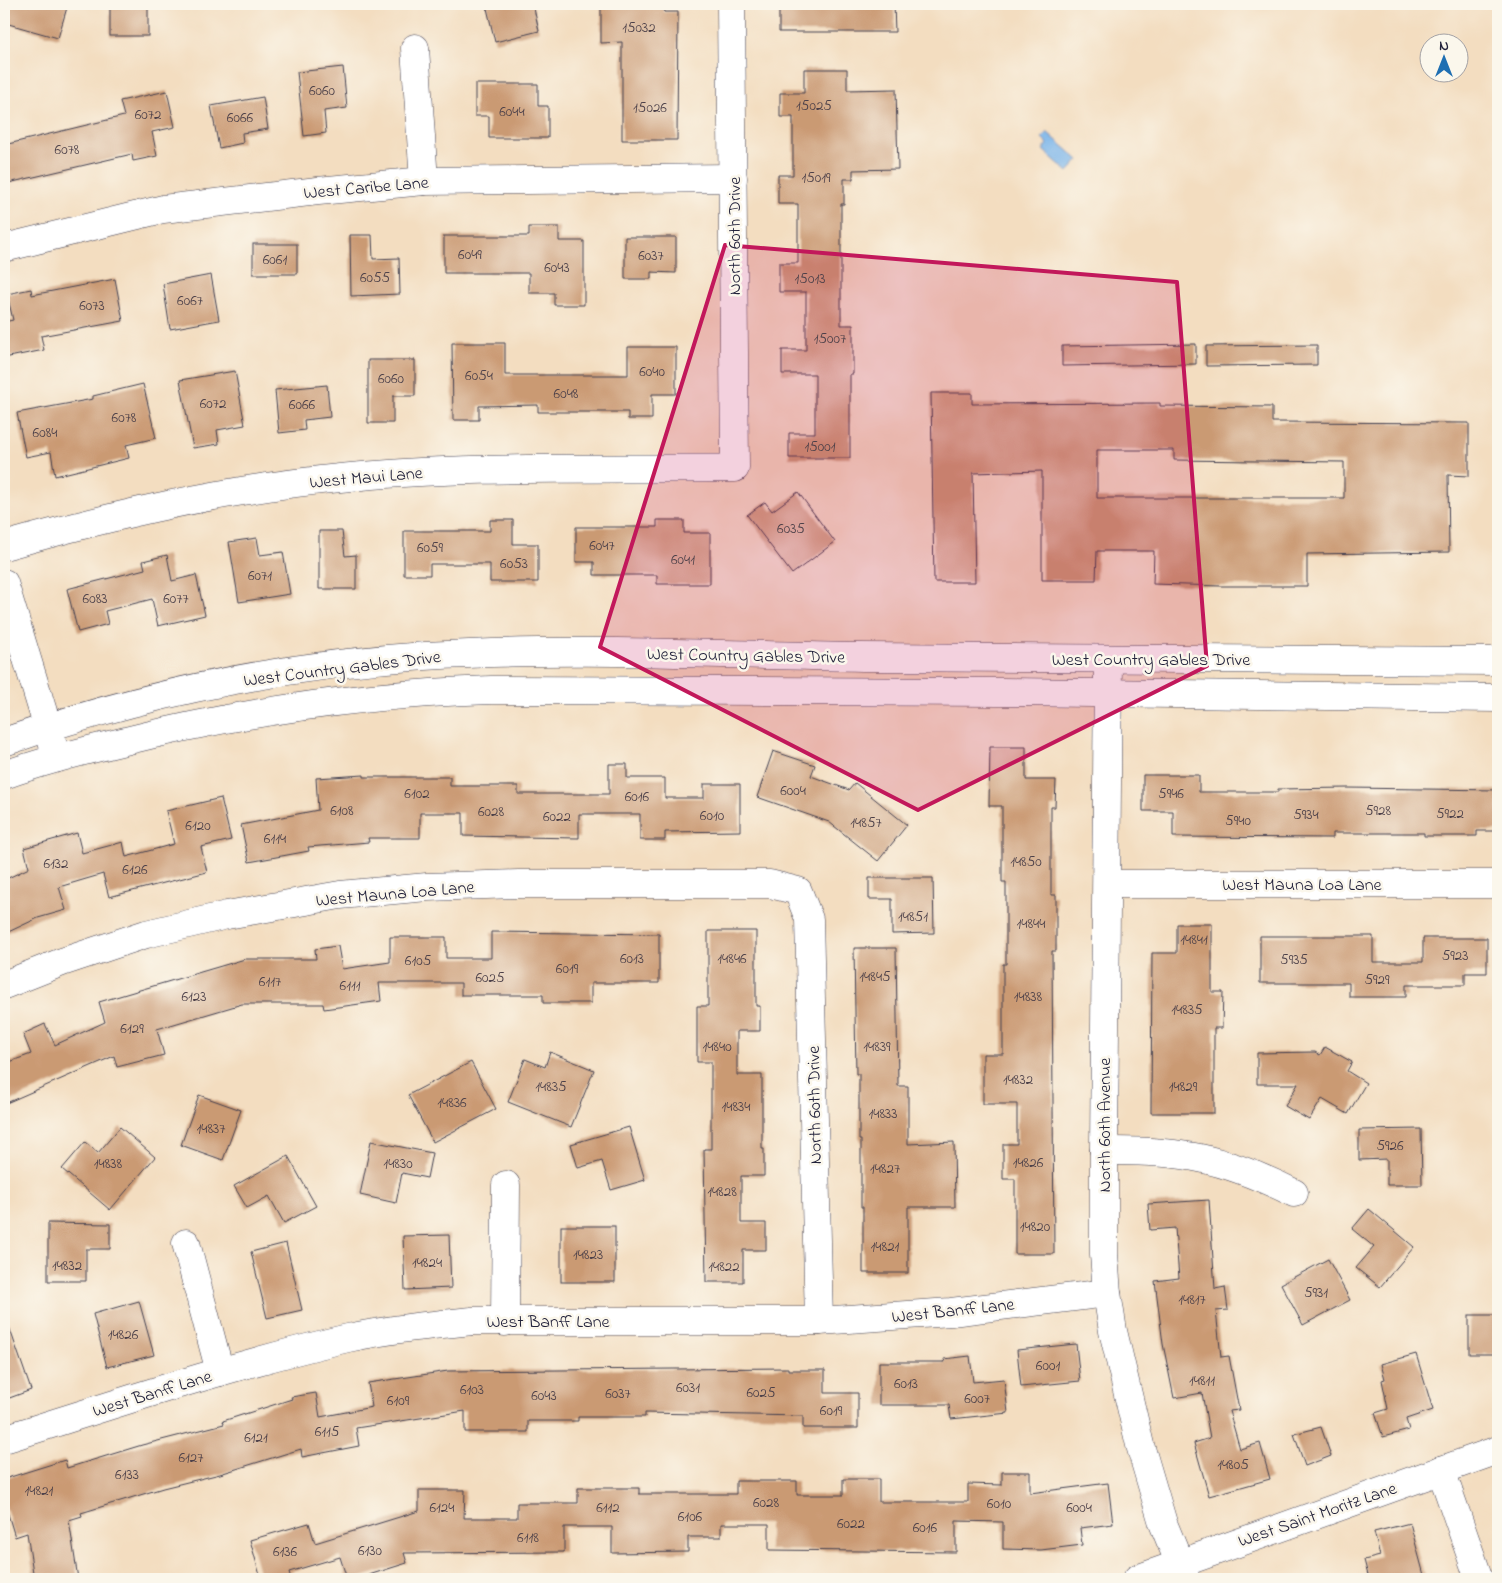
<svg xmlns="http://www.w3.org/2000/svg" width="1502" height="1583" viewBox="0 0 1502 1583" font-family="'Indie Flower',sans-serif">
  <rect width="100%" height="100%" fill="#fbf7ec"/>
  <filter id="ink" filterUnits="userSpaceOnUse"><feTurbulence type="fractalNoise" baseFrequency=".02" numOctaves="2"/><feDisplacementMap in="SourceGraphic" scale="10" xChannelSelector="R" yChannelSelector="G"/><feConvolveMatrix kernelMatrix="1 2 1 2 8 2 1 2 1" color-interpolation-filters="sRGB"/></filter>
  <filter id="wash" filterUnits="userSpaceOnUse"><feTurbulence type="fractalNoise" baseFrequency=".0096" numOctaves="4" result="noise"/><feDisplacementMap in="SourceGraphic" scale="20" xChannelSelector="R" yChannelSelector="G"/><feGaussianBlur stdDeviation="1.12" result="paint"/><feColorMatrix in="noise" values="0 0 0 0 0 0 0 0 0 0 0 0 0 0 0 0 0 1.4 0 .05"/><feComposite in="paint" operator="in"/></filter>
  <g filter="url(#wash)">
    <rect width="100%" height="100%" fill="#f3ddc0"/>
    <polygon fill="#78b3e9" stroke="#4d6a92" points="1047,132 1079,160 1068,172 1043,150 1048,144 1042,138"/>
    <g id="blocks">
      <g fill="#ca9a73" fill-rule="evenodd">
        <polygon points="10,4 68,4 58,38 5,23"/>
        <rect x="110" y="4" width="38" height="32"/>
        <polygon points="486,4 533,4 539,31 495,42"/>
        <polygon points="601,4 664,4 664,12 678,12 677,140 622,140 622,42 601,43"/>
        <polygon points="804,4 894,4 895,32 779,32 779,7 804,7"/>
        <polygon points="343,67 347,108 324,111 326,133 304,136 297,72"/>
        <polygon points="804,69 847,69 847,90 896,89 898,169 853,170 853,179 844,179 844,204 841,204 841,325 853,325 853,374 850,374 850,458 789,458 789,433 815,433 815,374 782,374 782,350 806,350 806,292 779,292 779,263 798,263 798,204 778,204 778,175 793,175 793,117 780,117 780,93 804,93"/>
        <polygon points="475,84 538,84 538,106 548,106 548,138 489,138 489,116 475,116"/>
        <polygon points="167,91 175,127 152,132 157,156 133,161 132,154 4,184 4,145 124,116 120,101"/>
        <polygon points="263,97 268,129 242,133 243,143 219,148 211,106"/>
        <polygon points="529,227 559,227 559,241 584,241 584,305 554,305 554,293 529,293 529,273 444,273 444,236 529,236"/>
        <polygon points="350,235 372,235 373,259 399,258 400,294 351,296"/>
        <polygon points="625,237 676,237 676,273 651,272 651,279 625,279"/>
        <rect x="253" y="244" width="44" height="30"/>
        <polygon points="211,275 219,320 170,329 163,284"/>
        <polygon points="115,279 123,321 41,336 44,350 4,358 4,322 13,320 7,294 31,289 32,295"/>
        <polygon points="452,343 505,343 505,375 628,375 628,347 676,347 676,394 652,394 652,419 628,419 628,412 538,412 538,405 479,406 479,420 453,420"/>
        <polygon points="1196,344 1196,364 1062,366 1062,346"/>
        <polygon points="1317,345 1317,365 1206,366 1206,346"/>
        <polygon points="368,360 415,360 415,396 393,396 393,423 368,423"/>
        <polygon points="235,371 245,425 217,430 219,444 193,448 180,380"/>
        <polygon points="143,384 156,438 126,445 129,458 55,476 51,452 26,457 17,413 93,399 93,396"/>
        <polygon points="327,385 330,417 304,420 305,430 279,433 275,390"/>
        <path d="M931,393H972V404L1160,403V406L1272,407V422L1469,423V476L1448,475L1449,552L1307,554V586H1220L1153,584L1154,551H1097L1096,580H1042V471L973,473L975,582H934ZM1097,450H1174V460L1344,462V498H1097Z"/>
        <polygon points="798,492 835,542 792,574 747,515 765,502 772,511"/>
        <polygon points="490,520 513,520 513,544 538,544 538,582 490,582 490,564 430,564 430,575 404,575 404,531 490,531"/>
        <polygon points="657,520 684,520 684,533 710,533 710,584 657,584 657,575 594,575 594,562 576,562 576,527 657,527"/>
        <polygon points="319,531 342,531 345,556 356,555 356,589 319,589"/>
        <polygon points="257,538 260,555 283,552 290,594 239,602 229,542"/>
        <polygon points="167,555 172,581 196,575 205,615 158,626 152,599 105,611 108,624 78,632 67,589 145,569 143,561"/>
        <polygon points="990,747 1026,747 1026,780 1056,780 1055,807 1051,807 1051,895 1056,895 1056,951 1052,951 1054,1254 1015,1254 1015,1179 1003,1179 1003,1144 1017,1144 1017,1104 983,1104 983,1054 1003,1054 1003,964 1006,964 1006,882 1002,882 1002,806 989,806"/>
        <polygon points="773,751 815,765 811,776 849,790 855,783 907,825 878,861 829,822 757,797"/>
        <polygon points="609,764 627,764 627,778 665,778 665,798 704,798 704,784 740,784 740,831 665,832 665,840 640,840 640,814 579,814 579,838 463,836 463,813 420,813 420,838 368,838 369,842 308,847 309,851 249,862 241,825 318,810 316,778 364,775 364,777 450,777 450,786 518,786 518,794 609,794"/>
        <polygon points="1143,775 1199,775 1199,792 1278,792 1278,789 1348,788 1498,790 1498,831 1477,831 1477,836 1424,836 1424,833 1333,833 1333,838 1173,837 1173,811 1143,811"/>
        <polygon points="221,798 231,840 201,847 207,872 109,897 103,874 59,887 66,910 38,918 4,934 4,880 29,868 24,848 77,833 82,853 123,842 126,857 174,844 166,811"/>
        <polygon points="869,878 933,878 934,933 892,934 892,899 869,899"/>
        <polygon points="1177,924 1212,924 1212,992 1223,992 1222,1028 1214,1028 1214,1113 1151,1113 1152,953 1177,953"/>
        <polygon points="708,931 756,931 756,1006 760,1006 760,1031 737,1031 737,1075 762,1075 762,1149 764,1149 764,1176 741,1176 741,1223 766,1223 766,1250 743,1250 743,1282 706,1282 704,1149 711,1149 711,1062 697,1062 697,1006 708,1006"/>
        <polygon points="491,932 659,934 659,983 591,983 591,1003 543,1003 543,995 461,995 461,983 379,983 381,1001 324,1009 323,1004 242,1004 157,1029 164,1055 117,1067 114,1056 4,1104 4,1064 31,1054 23,1034 45,1024 55,1045 105,1022 99,1002 245,959 316,959 315,949 338,946 342,969 390,962 390,937 446,937 446,958 491,958"/>
        <polygon points="1260,936 1373,936 1373,962 1423,962 1423,938 1487,938 1487,973 1465,973 1465,985 1406,985 1406,997 1349,997 1349,983 1260,983"/>
        <polygon points="854,948 896,948 898,1086 908,1086 908,1144 954,1142 955,1207 908,1207 908,1273 863,1273 863,1207 861,1207 861,1140 859,1140 859,1074 856,1074"/>
        <polygon points="1325,1047 1352,1062 1347,1071 1366,1083 1348,1114 1322,1099 1309,1120 1285,1106 1298,1084 1257,1084 1257,1053 1315,1052 1320,1055"/>
        <polygon points="550,1052 594,1070 571,1127 508,1102 525,1059 545,1067"/>
        <polygon points="471,1062 496,1109 433,1142 408,1095"/>
        <polygon points="199,1095 241,1110 223,1160 181,1145"/>
        <polygon points="120,1127 155,1157 110,1210 62,1169 85,1142 98,1153"/>
        <polygon points="629,1127 645,1180 611,1190 602,1161 578,1168 571,1144"/>
        <polygon points="1421,1129 1422,1185 1387,1185 1387,1159 1359,1160 1359,1130"/>
        <polygon points="371,1141 432,1153 427,1178 402,1173 396,1203 360,1195"/>
        <polygon points="288,1156 316,1206 284,1223 269,1196 247,1208 234,1186"/>
        <polygon points="1209,1200 1215,1289 1225,1287 1228,1310 1216,1311 1221,1357 1229,1356 1239,1410 1229,1411 1240,1449 1260,1443 1270,1479 1209,1496 1194,1443 1210,1438 1202,1393 1174,1398 1163,1344 1155,1281 1179,1278 1175,1228 1150,1230 1148,1204"/>
        <polygon points="1369,1209 1414,1247 1380,1287 1356,1268 1374,1247 1352,1229"/>
        <polygon points="48,1223 110,1224 110,1249 86,1249 86,1281 48,1281"/>
        <rect x="561" y="1226" width="54" height="56"/>
        <polygon points="449,1235 451,1288 405,1290 403,1236"/>
        <polygon points="286,1243 302,1310 267,1318 251,1252"/>
        <polygon points="1328,1259 1350,1300 1303,1325 1281,1284"/>
        <polygon points="139,1301 154,1355 107,1367 93,1314"/>
        <rect x="1469" y="1315" width="29" height="39"/>
        <polygon points="4,1321 7,1321 31,1390 4,1400"/>
        <polygon points="1076,1344 1080,1381 1021,1387 1017,1350"/>
        <polygon points="1416,1354 1433,1410 1406,1419 1409,1430 1383,1437 1375,1413 1388,1409 1382,1380 1385,1379 1381,1364"/>
        <polygon points="970,1356 973,1382 1004,1379 1008,1413 951,1419 949,1405 879,1405 879,1362 945,1362 944,1359"/>
        <polygon points="788,1368 788,1370 825,1370 825,1393 858,1393 858,1428 803,1428 803,1416 645,1413 645,1417 578,1417 578,1421 528,1421 528,1432 465,1432 465,1411 356,1428 359,1446 302,1457 301,1449 220,1474 163,1488 81,1513 82,1516 69,1520 78,1579 34,1579 27,1533 15,1537 4,1501 4,1479 65,1460 67,1468 142,1445 224,1424 223,1421 292,1399 291,1397 316,1393 320,1417 372,1407 368,1383 448,1371"/>
        <polygon points="1321,1427 1331,1456 1305,1466 1294,1434"/>
        <polygon points="1002,1472 1030,1472 1030,1493 1108,1483 1113,1524 1080,1528 1082,1545 1041,1550 1003,1549 1003,1522 956,1521 956,1552 769,1550 769,1524 721,1524 721,1537 688,1537 688,1552 612,1553 612,1527 564,1527 564,1552 404,1553 407,1563 356,1579 347,1579 340,1557 289,1572 291,1579 261,1579 250,1540 309,1523 315,1543 419,1511 419,1490 465,1490 464,1518 517,1518 517,1503 578,1503 578,1488 639,1488 639,1494 736,1494 736,1481 797,1481 797,1495 843,1495 843,1479 879,1479 879,1502 968,1502 968,1484 1002,1485"/>
        <polygon points="1410,1523 1425,1579 1369,1579 1364,1560 1380,1556 1374,1532"/>
      </g>
    </g>
  </g>
  <g filter="url(#ink)">
    <use href="#blocks" fill-opacity="0" stroke="#413e4f" stroke-width="1"/>
    <g fill="none" stroke-linecap="round" stroke-linejoin="round">
      <defs>
        <g id="street">
          <polyline points="415,48 424,181"/>
          <polyline points="4,248 163,209 318,191 424,181 733,178"/>
          <path d="M4,546C114,515 225,489 340,478C471,465 604,470 735,468L731,4"/>
          <polyline points="4,583 57,758"/>
          <polyline points="1108,660 1104,1151 1104,1254 1107,1293 1113,1331 1140,1445 1163,1523 1186,1579"/>
          <polyline points="1107,884 1498,884"/>
          <polyline points="4,985 62,962 146,934 227,915 340,895 427,887 519,884 770,884 798,891 809,919 819,1321"/>
          <path d="M1104,1151C1182,1150 1224,1158 1294,1193"/>
          <polyline points="186,1243 220,1372"/>
          <polyline points="505,1322 506,1185"/>
          <path d="M4,1439C118,1403 232,1365 348,1338C389,1329 431,1325 472,1321H819L951,1312L1107,1293"/>
          <polyline points="1441,1470 1479,1579"/>
          <polyline points="1137,1579 1498,1450"/>
        </g>
        <g id="secondary">
          <path d="M4,742C139,695 282,665 425,656C570,647 717,655 863,657C1075,659 1287,658 1498,661"/>
          <path d="M4,775C41,762 79,752 117,743C240,712 364,694 491,690L1002,692L1498,698"/>
        </g>
      </defs>
      <use href="#street" stroke="#413e4f" stroke-width="29"/>
      <use href="#secondary" stroke="#413e4f" stroke-width="29"/>
      <use href="#street" stroke="#fff" stroke-width="28"/>
      <use href="#secondary" stroke="#fff" stroke-width="28"/>
    </g>
  </g>
  <path fill="#c2185b" fill-opacity="0.2" stroke="#c2185b" stroke-width="4" stroke-linejoin="round" d="M725,245L1177,282L1207,666L918,810L600,647Z"/>
  <g text-anchor="middle" stroke-width="5" stroke-linejoin="round" paint-order="stroke">
    <g font-size="15" fill="#4c4049">
      <text x="639" y="32">15032</text>
      <text x="322" y="95">6060</text>
      <text x="814" y="110">15025</text>
      <text x="650" y="112">15026</text>
      <text x="512" y="116">6044</text>
      <text x="148" y="119">6072</text>
      <text x="240" y="122">6066</text>
      <text x="67" y="154">6078</text>
      <text x="816" y="182">15019</text>
      <text x="470" y="259">6049</text>
      <text x="651" y="260">6037</text>
      <text x="275" y="264">6061</text>
      <text x="557" y="272">6043</text>
      <text x="375" y="282">6055</text>
      <text x="810" y="283">15013</text>
      <text x="190" y="305">6067</text>
      <text x="92" y="310">6073</text>
      <text x="830" y="343">15007</text>
      <text x="652" y="376">6040</text>
      <text x="479" y="380">6054</text>
      <text x="391" y="383">6060</text>
      <text x="566" y="398">6048</text>
      <text x="213" y="408">6072</text>
      <text x="302" y="409">6066</text>
      <text x="124" y="422">6078</text>
      <text x="45" y="437">6084</text>
      <text x="820" y="451">15001</text>
      <text x="791" y="533">6035</text>
      <text x="602" y="550">6047</text>
      <text x="430" y="552">6059</text>
      <text x="683" y="564">6041</text>
      <text x="514" y="568">6053</text>
      <text x="260" y="580">6071</text>
      <text x="95" y="603">6083</text>
      <text x="176" y="603">6077</text>
      <text x="793" y="795">6004</text>
      <text x="417" y="798">6102</text>
      <text x="1171" y="798">5946</text>
      <text x="637" y="801">6016</text>
      <text x="342" y="815">6108</text>
      <text x="1378" y="815">5928</text>
      <text x="491" y="816">6028</text>
      <text x="1450" y="818">5922</text>
      <text x="1306" y="819">5934</text>
      <text x="712" y="820">6010</text>
      <text x="557" y="821">6022</text>
      <text x="1238" y="825">5940</text>
      <text x="866" y="827">14857</text>
      <text x="198" y="830">6120</text>
      <text x="275" y="843">6114</text>
      <text x="1026" y="866">14850</text>
      <text x="56" y="868">6132</text>
      <text x="135" y="874">6126</text>
      <text x="913" y="921">14851</text>
      <text x="1031" y="928">14844</text>
      <text x="1194" y="944">14841</text>
      <text x="1455" y="960">5923</text>
      <text x="632" y="963">6013</text>
      <text x="732" y="963">14846</text>
      <text x="1294" y="964">5935</text>
      <text x="418" y="965">6105</text>
      <text x="567" y="973">6019</text>
      <text x="875" y="981">14845</text>
      <text x="490" y="982">6025</text>
      <text x="1377" y="984">5929</text>
      <text x="270" y="986">6117</text>
      <text x="350" y="990">6111</text>
      <text x="194" y="1001">6123</text>
      <text x="1028" y="1001">14838</text>
      <text x="1187" y="1014">14835</text>
      <text x="132" y="1033">6129</text>
      <text x="717" y="1051">14840</text>
      <text x="877" y="1051">14839</text>
      <text x="1018" y="1084">14832</text>
      <text x="551" y="1091">14835</text>
      <text x="1183" y="1091">14829</text>
      <text x="452" y="1107">14836</text>
      <text x="736" y="1111">14834</text>
      <text x="883" y="1118">14833</text>
      <text x="211" y="1133">14837</text>
      <text x="1390" y="1150">5926</text>
      <text x="1028" y="1167">14826</text>
      <text x="108" y="1168">14838</text>
      <text x="398" y="1168">14830</text>
      <text x="885" y="1173">14827</text>
      <text x="722" y="1196">14828</text>
      <text x="1035" y="1231">14820</text>
      <text x="885" y="1251">14821</text>
      <text x="588" y="1259">14823</text>
      <text x="427" y="1267">14824</text>
      <text x="67" y="1270">14832</text>
      <text x="724" y="1271">14822</text>
      <text x="1316" y="1297">5931</text>
      <text x="1192" y="1304">14817</text>
      <text x="123" y="1339">14826</text>
      <text x="1048" y="1370">6001</text>
      <text x="1202" y="1385">14811</text>
      <text x="906" y="1388">6013</text>
      <text x="688" y="1392">6031</text>
      <text x="472" y="1394">6103</text>
      <text x="761" y="1397">6025</text>
      <text x="618" y="1398">6037</text>
      <text x="544" y="1400">6043</text>
      <text x="977" y="1403">6007</text>
      <text x="398" y="1405">6109</text>
      <text x="831" y="1415">6019</text>
      <text x="327" y="1436">6115</text>
      <text x="256" y="1442">6121</text>
      <text x="191" y="1462">6127</text>
      <text x="1233" y="1469">14805</text>
      <text x="127" y="1479">6133</text>
      <text x="39" y="1495">14821</text>
      <text x="766" y="1507">6028</text>
      <text x="999" y="1508">6010</text>
      <text x="442" y="1512">6124</text>
      <text x="608" y="1512">6112</text>
      <text x="1079" y="1512">6004</text>
      <text x="690" y="1521">6106</text>
      <text x="851" y="1528">6022</text>
      <text x="925" y="1532">6016</text>
      <text x="528" y="1542">6118</text>
      <text x="370" y="1555">6130</text>
      <text x="285" y="1556">6136</text>
    </g>
    <g font-size="18" fill="#22223b" stroke="#fbf7ec">
      <text transform="translate(366 187) rotate(-5)" y="6">West Caribe Lane</text>
      <text transform="translate(734 236) rotate(-90)" y="6">North 60th Drive</text>
      <text transform="translate(366 477) rotate(-5)" y="6">West Maui Lane</text>
      <text transform="translate(746 655) rotate(1)" y="6">West Country Gables Drive</text>
      <text x="1151" y="665">West Country Gables Drive</text>
      <text transform="translate(342 668) rotate(-7)" y="6">West Country Gables Drive</text>
      <text x="1302" y="890">West Mauna Loa Lane</text>
      <text transform="translate(395 893) rotate(-5)" y="6">West Mauna Loa Lane</text>
      <text transform="translate(814 1105) rotate(-91)" y="6">North 60th Drive</text>
      <text transform="translate(1104 1125) rotate(-90)" y="6">North 60th Avenue</text>
      <text transform="translate(953 1310) rotate(-6)" y="6">West Banff Lane</text>
      <text x="548" y="1327">West Banff Lane</text>
      <text transform="translate(152 1393) rotate(-17)" y="6">West Banff Lane</text>
      <text transform="translate(1317 1514) rotate(-19)" y="6">West Saint Moritz Lane</text>
    </g>
  </g>
  <rect width="1502" height="1583" fill="none" stroke="#fbf7ec" stroke-width="20"/>
  <g transform="translate(1444 58)"><circle r="24" fill="#fbf7ec" stroke="#a4a2a5"/>
  <path d="M0-4L9 19L0 12L-9 19Z" fill="#1f6fb2"/>
  <text y="-8" font-size="14" font-weight="bold" text-anchor="middle" fill="#22223b">N</text>
  </g>
</svg>
